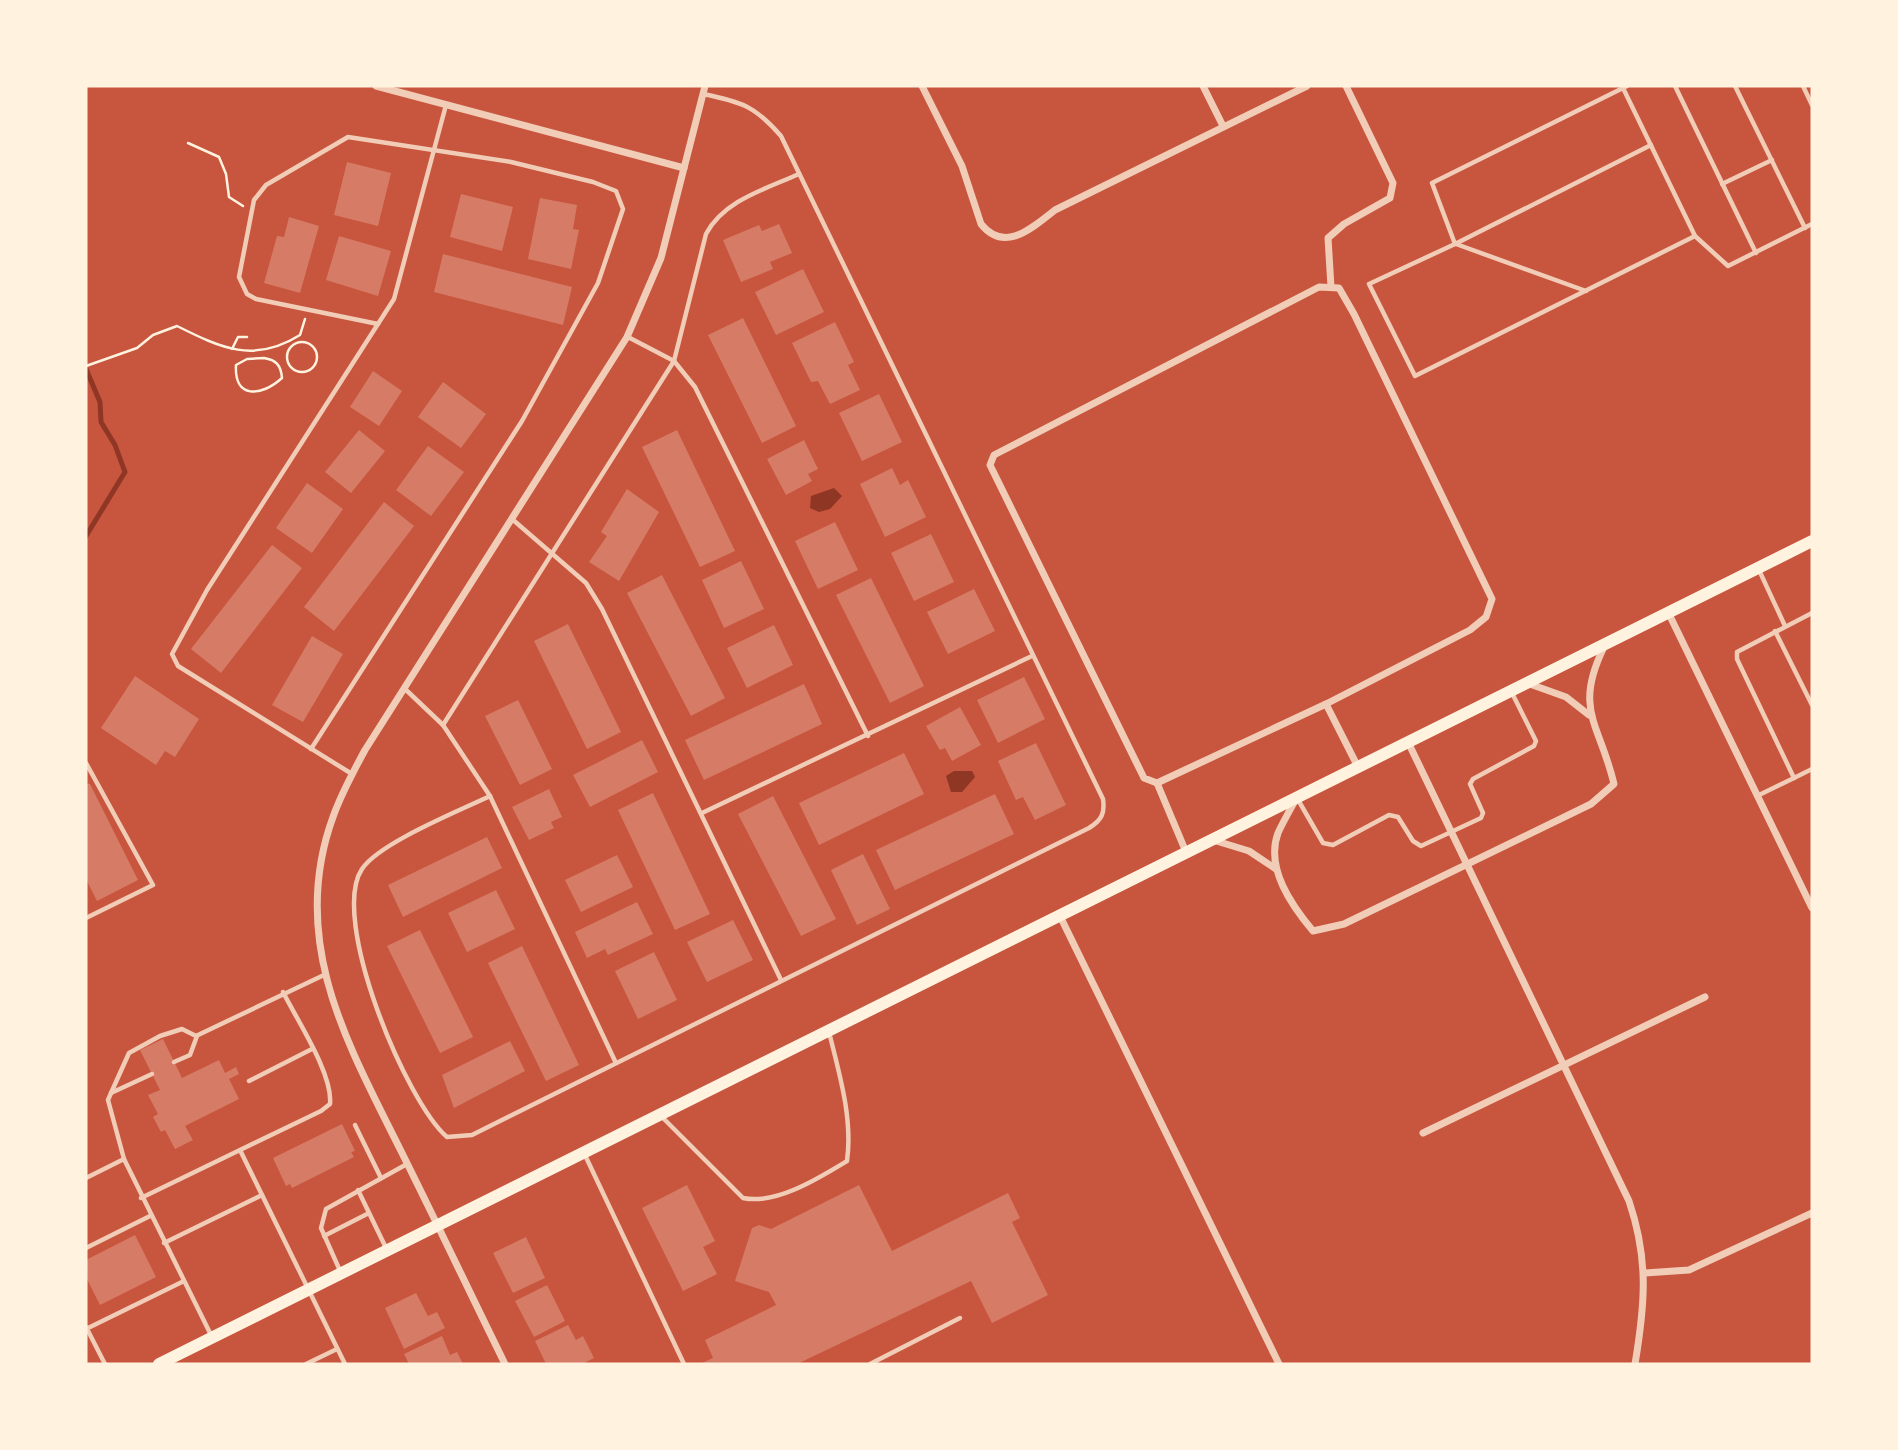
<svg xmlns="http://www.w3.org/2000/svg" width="1898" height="1450" viewBox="0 0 1898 1450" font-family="'Asap Condensed',sans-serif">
  <rect width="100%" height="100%" fill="#c8553d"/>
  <g fill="#8f3625">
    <polygon points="834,488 842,496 830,509 819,512 810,508 811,496"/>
    <polygon points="954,771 972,771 975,777 962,792 951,792 946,776"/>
  </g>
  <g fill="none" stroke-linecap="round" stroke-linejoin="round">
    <polyline stroke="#8f3625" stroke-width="5" points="86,369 100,402 101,422 115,445 125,472 86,536"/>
  </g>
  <g fill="#d67c66">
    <polygon points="347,162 391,173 378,226 334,215"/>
    <polygon points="461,194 513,207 502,251 450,237"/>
    <polygon points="540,198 577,205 573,229 579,230 571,269 528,259"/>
    <polygon points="289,217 319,226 300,293 264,283 277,236 284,237"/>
    <polygon points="779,224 792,253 770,262 773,269 741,282 723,240 759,225 762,231"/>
    <polygon points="339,236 391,251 378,296 326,280"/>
    <polygon points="443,254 572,287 563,325 434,292"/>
    <polygon points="803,269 824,312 776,335 755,292"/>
    <polygon points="743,318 796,426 762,443 708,335"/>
    <polygon points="835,322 854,362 848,365 860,390 830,404 818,381 811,382 792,343"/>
    <polygon points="373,371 402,391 379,426 350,407"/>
    <polygon points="443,382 486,414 461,448 418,417"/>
    <polygon points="879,394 902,442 862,461 839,413"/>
    <polygon points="359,430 385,451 351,493 325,472"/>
    <polygon points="677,430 735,551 700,567 642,447"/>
    <polygon points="804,440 818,469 808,474 812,481 786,495 767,459"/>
    <polygon points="428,446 464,472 431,516 396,490"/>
    <polygon points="892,468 900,485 908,480 926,517 885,537 860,484"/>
    <polygon points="307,483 343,509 312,553 276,528"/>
    <polygon points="627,489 659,512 619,581 589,562 607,536 601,532"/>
    <polygon points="384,502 414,526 334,631 304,607"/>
    <polygon points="835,522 858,570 818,589 795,541"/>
    <polygon points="931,534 954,582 914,601 891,553"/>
    <polygon points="272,545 302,568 221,673 191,649"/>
    <polygon points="741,561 764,609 724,628 702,580"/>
    <polygon points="662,575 725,698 691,716 627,593"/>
    <polygon points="871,578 924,686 890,703 836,595"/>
    <polygon points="974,589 995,631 948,654 927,612"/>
    <polygon points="568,624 621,732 587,749 534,641"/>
    <polygon points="774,625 793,665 747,688 727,648"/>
    <polygon points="312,636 343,654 303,722 272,705"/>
    <polygon points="135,676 199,719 175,757 165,751 156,765 101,728"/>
    <polygon points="1024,677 1045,719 998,743 977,700"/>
    <polygon points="804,684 822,724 704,780 685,740"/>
    <polygon points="518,700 552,769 520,785 485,716"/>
    <polygon points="960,707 981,745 952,761 945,748 940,750 926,726"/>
    <polygon points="642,740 658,772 590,807 573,775"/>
    <polygon points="1036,743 1066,805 1035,820 1023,797 1016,800 998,761"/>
    <polygon points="904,753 924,794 819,845 799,803"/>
    <polygon points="86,783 90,784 138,880 97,901 86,879"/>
    <polygon points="549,789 562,817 551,822 554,828 529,840 512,807"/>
    <polygon points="653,793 710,914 675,930 618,810"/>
    <polygon points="995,794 1014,834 895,890 876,850"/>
    <polygon points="773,796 836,919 801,936 738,814"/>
    <polygon points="487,837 502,868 403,917 388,885"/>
    <polygon points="863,854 890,909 857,925 831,870"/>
    <polygon points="617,855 633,887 581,912 565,880"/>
    <polygon points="496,890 515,929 467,952 448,913"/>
    <polygon points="637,902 653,934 608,955 605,949 587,958 575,932"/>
    <polygon points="733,920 753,960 707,982 687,942"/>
    <polygon points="420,930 473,1037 440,1053 387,946"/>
    <polygon points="522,946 579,1065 546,1081 488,963"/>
    <polygon points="654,952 677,1000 638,1019 615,971"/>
    <polygon points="163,1039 182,1078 219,1060 225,1073 236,1067 239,1074 229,1079 239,1099 185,1126 193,1140 175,1149 165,1130 161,1132 153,1117 158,1114 148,1095 160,1090 140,1050"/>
    <polygon points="510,1041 525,1071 454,1108 442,1075"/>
    <polygon points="342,1124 355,1151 351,1152 354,1157 292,1188 290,1184 286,1186 273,1158"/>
    <polygon points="687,1185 715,1241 703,1247 717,1274 683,1291 642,1208"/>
    <polygon points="859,1185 892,1251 1008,1193 1020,1218 1012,1222 1048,1295 992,1323 971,1281 797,1364 700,1364 713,1358 705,1340 776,1305 769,1292 735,1281 752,1228 759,1225 771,1229"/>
    <polygon points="135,1235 156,1277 100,1305 86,1277 86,1260"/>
    <polygon points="526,1237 545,1278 513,1293 493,1253"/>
    <polygon points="547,1285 565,1321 534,1337 515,1301"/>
    <polygon points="416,1293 428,1316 437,1312 445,1328 404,1349 385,1308"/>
    <polygon points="568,1325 576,1340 583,1336 594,1358 582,1364 546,1364 535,1341"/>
    <polygon points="442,1336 450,1355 457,1352 463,1364 409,1364 404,1354"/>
  </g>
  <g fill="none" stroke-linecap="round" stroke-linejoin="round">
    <g stroke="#fff3e0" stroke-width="2.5">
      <polyline points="188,143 219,157 226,174 229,197 243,206"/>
      <circle cx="302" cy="357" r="15"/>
      <polyline points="232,349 238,337 247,337"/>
      <path d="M264,358C276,360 281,365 282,378C261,397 234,399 236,365L247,359Z"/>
      <path d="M86,366L137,348L153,335L177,326C221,348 254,364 300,335L305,319"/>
    </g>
    <g stroke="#f1ccb7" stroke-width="4.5">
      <polyline points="1675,86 1756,253"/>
      <polyline points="1735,86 1805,228"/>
      <polyline points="1803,86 1812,105"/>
      <polyline points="1623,88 1695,236 1415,376 1369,284 1455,244 1432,183 1623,88 1627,86"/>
      <polyline points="1722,184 1772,160"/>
      <polyline points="1695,236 1728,266 1812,224"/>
      <polyline points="1455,244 1651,145"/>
      <polyline points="1456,244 1586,291"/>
      <polyline points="628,337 674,361 695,387 868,736"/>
      <polyline points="512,519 586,583 602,609 781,980"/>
      <polyline points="1759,570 1785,626"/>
      <polyline points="1775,631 1812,705"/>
      <polyline points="404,688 443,725 490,796 615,1061"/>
      <path d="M443,725L674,361L706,234C724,200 766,189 799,174"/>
      <polyline points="311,749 522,421 598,283 623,209 616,191 593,182 511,162 348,137 266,185 254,200 239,277 247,294 256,299 378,324"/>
      <polyline points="86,763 153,885 86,918"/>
      <polyline points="352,774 178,666 172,654 207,590 394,299 446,105"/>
      <polyline points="1794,778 1812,769"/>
      <path d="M490,796C459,811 379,843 362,869C329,918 406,1102 447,1137L472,1135L1089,828C1102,820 1105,813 1103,799L781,136C755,106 742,102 703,94"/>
      <polyline points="1757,796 1794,778 1737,659 1737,652 1812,613"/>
      <polyline points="1297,798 1323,843 1333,845 1389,815 1398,817 1413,841 1421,846 1481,818 1483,813 1470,784 1473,779 1534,746 1536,741 1512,693"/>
      <polyline points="702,813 1032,656"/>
      <polyline points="174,1062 190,1055 197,1036"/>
      <polyline points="249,1081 312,1049"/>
      <polyline points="111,1093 152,1074"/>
      <path d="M661,1116L743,1198C776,1205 819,1178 847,1161C853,1118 839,1073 829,1032"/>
      <polyline points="355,1125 381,1178"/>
      <path d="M240,1150L321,1111L330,1104C333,1074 297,1020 283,992"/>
      <polyline points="584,1153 684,1364"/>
      <polyline points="124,1159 108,1100 111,1093 129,1053 160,1036 182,1029 196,1036 324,975"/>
      <polyline points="86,1178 124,1159 212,1337"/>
      <polyline points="358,1190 387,1250"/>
      <polyline points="141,1198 240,1150 345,1364"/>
      <polyline points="324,1236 369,1213"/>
      <polyline points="164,1243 262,1195"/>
      <polyline points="86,1248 150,1216"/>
      <polyline points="341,1273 321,1228 326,1209 407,1164"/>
      <polyline points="86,1327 105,1364"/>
      <polyline points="86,1329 184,1281"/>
      <polyline points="306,1364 337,1349"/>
      <polyline points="870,1364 960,1318"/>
    </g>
    <g stroke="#f1ccb7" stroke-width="7">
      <polyline points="376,86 684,168"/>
      <path d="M922,86L962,166L981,224C1005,254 1033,227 1055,210L1307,86"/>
      <polyline points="1203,86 1223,126"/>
      <polygon points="1319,287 1339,288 1354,314 1492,599 1486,617 1470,630 1326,704 1157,783 1144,778 990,465 994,455"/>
      <polyline points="1331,287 1328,238 1344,224 1390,198 1393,183 1346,86"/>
      <polyline points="1668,612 1812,908"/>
      <polyline points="1527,683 1566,697 1589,715"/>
      <polyline points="1326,704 1358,767"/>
      <path d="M1408,742L1629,1201C1649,1260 1645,1304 1635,1364"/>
      <polyline points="1157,783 1186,852"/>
      <path d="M1296,799C1290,810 1283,822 1278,833C1265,868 1292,906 1313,931L1344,924L1591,804L1614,784C1600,724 1573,710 1604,647"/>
      <polyline points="1213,840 1249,851 1276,869"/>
      <polyline points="1060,916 1279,1364"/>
      <polyline points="1423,1133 1705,997"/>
      <polyline points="1645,1273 1689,1270 1812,1213"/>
      <path d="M505,1364C470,1293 436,1221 400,1149C347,1043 288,940 333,817C341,794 353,772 365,750L627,337L661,258L705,86"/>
    </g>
    <polyline stroke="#fff3e0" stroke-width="12" points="159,1364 1812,541"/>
  </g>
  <rect width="1898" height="1450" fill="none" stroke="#fff3e0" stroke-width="175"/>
</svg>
